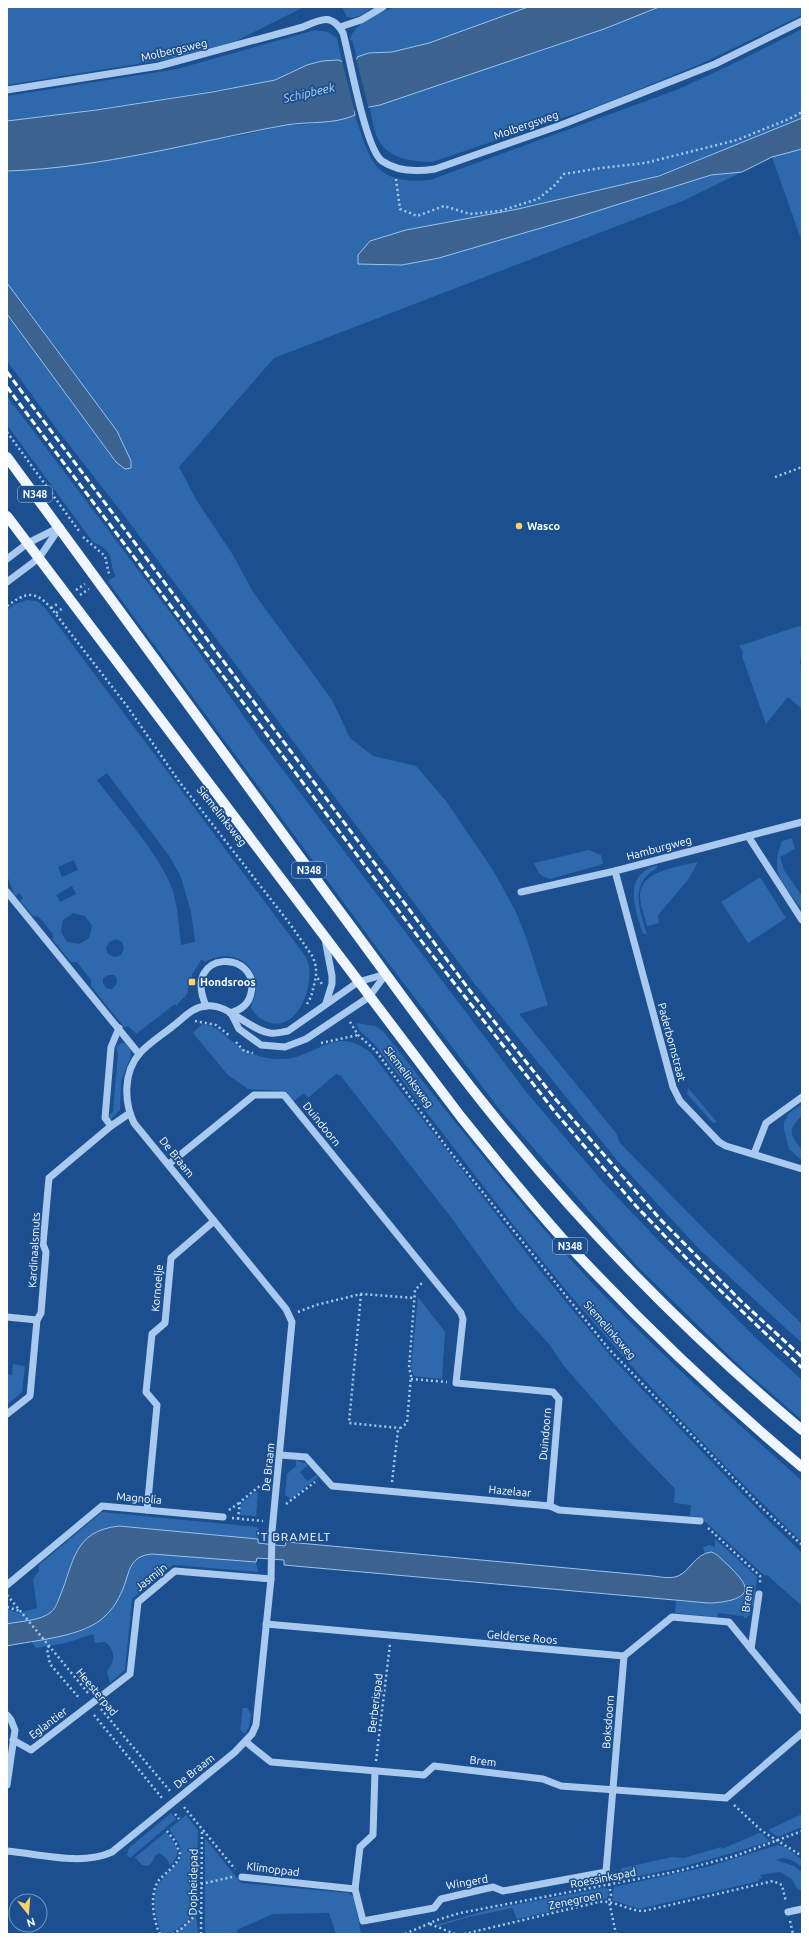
<svg xmlns="http://www.w3.org/2000/svg" width="809" height="1941" viewBox="0 0 809 1941" font-family="Ubuntu,sans-serif">
  <rect width="100%" height="100%" fill="#1b4f8f"/>
  <g fill="#2e69ad" fill-rule="evenodd">
    <polygon points="7,7 304,7 236,41 174,58 7,85"/>
    <path d="M342,7H373C365,12 357,20 347,17Z"/>
    <path d="M397,7H528L429,43L392,52L369,53L357,57L352,40H350C352,24 383,10 397,7Z"/>
    <path d="M659,7H802V15L703,63L601,105L432,162C410,162 385,158 376,135C373,127 372,117 370,108L604,29Z"/>
    <path d="M802,29V118L654,177L518,209L406,230L358,264L402,265L439,258L711,175L742,172L685,200L274,358L179,467L197,501L233,555L253,592L332,700L350,738L373,756L416,766L446,801L493,870L516,912L527,940L548,1005L519,1014L616,1133L620,1143L706,1231L802,1324V1343L700,1250L616,1159L474,983L123,514L56,428L7,361V314L116,462L131,461L117,431L7,283V171L19,170L243,135L288,125L309,124L345,118L355,115C370,161 374,185 430,180L679,89L743,59Z"/>
    <path d="M315,30L328,32L337,38L342,61C327,58 312,62 298,69C290,73 283,79 274,80C185,96 96,110 7,121V96L177,69Z"/>
    <polygon points="802,149 802,242 772,157"/>
    <path d="M7,396L185,632L261,741L527,1093L602,1181L658,1240L759,1341L802,1380V1420L745,1371L638,1267L500,1110L380,952L117,594L108,581L116,576C110,568 113,556 105,549C102,546 97,544 93,542L7,425Z"/>
    <path d="M27,600L37,601L45,608L306,957C318,981 297,1039 263,1020C258,1017 253,1012 251,1007C252,1001 256,995 256,989C258,960 227,948 205,962L202,959L192,974L187,994L176,1006L175,1004L136,1034L128,1026L125,1028L91,986V980L77,962H71L53,940V934L39,917L33,916L20,901L23,898L19,893L16,896L14,894L8,878L7,870V610L13,605ZM107,773L170,857L181,877L191,912L195,942L181,945C179,927 178,909 173,891C161,856 120,811 97,780ZM74,860L78,870L62,877L58,867ZM72,886L76,894L60,902L56,895ZM73,913L85,916L92,926L89,938L79,944L67,942L61,932L63,920ZM116,939L122,942L124,949L121,955L115,957L108,954L106,948L109,942ZM108,975H114L117,979L116,985L112,989L106,988L103,983V978Z"/>
    <polygon points="802,625 802,658 800,661 802,670 802,709 788,697 766,724 742,656 743,651 739,646"/>
    <path d="M792,838L795,849L780,857L784,870L802,896V910C783,882 769,875 782,841Z"/>
    <path d="M589,850L601,855L603,863L600,865L550,879C540,877 538,872 534,863Z"/>
    <path d="M698,862L688,880L658,915L659,923L647,926C645,917 641,907 640,898C638,870 679,867 698,862Z"/>
    <path d="M657,865V868C628,885 640,909 647,935L643,933C635,908 622,876 657,865Z"/>
    <polygon points="760,877 786,918 748,943 721,902"/>
    <path d="M356,1023L375,1026L383,1031C452,1118 519,1205 595,1286C660,1355 732,1418 802,1481V1542C723,1466 647,1386 576,1302C506,1219 442,1131 375,1045L359,1030Z"/>
    <path d="M202,1024C217,1026 222,1034 233,1042C247,1053 264,1060 282,1059C317,1058 335,1023 371,1053L538,1268L614,1360L759,1511L802,1553V1606L767,1575L765,1576L700,1517L690,1516L691,1505L674,1503L675,1489L630,1442L564,1366L549,1344L517,1309L453,1220L341,1076L336,1074L308,1098L304,1093L294,1101L286,1091L248,1089L228,1075L193,1033Z"/>
    <polygon points="671,1030 682,1069 678,1069 676,1066 668,1036"/>
    <polygon points="121,1043 125,1043 130,1049 131,1056 121,1081 120,1110 111,1119 109,1119 108,1116 113,1112 118,1054 116,1047"/>
    <polygon points="688,1088 717,1122 713,1123 687,1094"/>
    <path d="M802,1104V1116C787,1129 790,1136 802,1149V1159H800L789,1149L784,1130V1122L789,1113Z"/>
    <polygon points="418,1297 445,1332 442,1379 414,1376 411,1368"/>
    <polygon points="13,1364 25,1366 22,1392 7,1405 7,1374 12,1375"/>
    <polygon points="296,1460 307,1464 307,1466 300,1472 307,1481 317,1475 318,1477 291,1499 285,1495 287,1474 296,1466"/>
    <polygon points="255,1492 258,1493 256,1516 240,1515 241,1504"/>
    <path d="M102,1512L257,1527L259,1530L258,1539L124,1526C83,1529 74,1553 63,1588C61,1595 57,1606 51,1612C41,1621 20,1621 7,1624V1609L18,1613L37,1608L33,1579L39,1571V1565Z"/>
    <polygon points="715,1539 757,1577 754,1605 751,1607 750,1615 745,1619 743,1616 718,1613 717,1617 675,1613 676,1601 713,1603 739,1598 745,1585 742,1581 715,1553 705,1554 703,1547 709,1545 715,1547"/>
    <path d="M145,1554L187,1555L256,1562L258,1572L173,1565L132,1599L125,1670L110,1683L107,1671C115,1662 116,1650 105,1642L95,1643L93,1634L66,1643L36,1648L31,1641C51,1637 79,1636 96,1623C104,1617 112,1609 117,1600C127,1585 126,1562 145,1554Z"/>
    <polygon points="243,1708 247,1708 251,1714 249,1727 245,1734 240,1730"/>
    <polygon points="171,1813 176,1819 130,1858 127,1855 129,1848"/>
    <polygon points="802,1814 802,1827 778,1837 768,1830"/>
    <path d="M186,1815L198,1830L196,1911C188,1921 175,1934 162,1934C156,1921 151,1898 158,1885C164,1876 174,1867 181,1859L180,1845L169,1829Z"/>
    <path d="M166,1832C176,1845 183,1852 170,1866L167,1859L160,1853C153,1854 154,1863 148,1866L142,1865L136,1858L133,1859Z"/>
    <path d="M759,1833H761L770,1841C718,1858 665,1873 612,1880L610,1879L611,1872L620,1873L622,1868L672,1857L684,1858L721,1847L722,1849Z"/>
    <polygon points="205,1838 241,1883 348,1893 354,1897 361,1934 336,1934 329,1913 273,1914 237,1930 237,1934 205,1934"/>
    <path d="M778,1845L785,1847L802,1860V1867C793,1861 787,1855 776,1860L794,1866L802,1872V1892L796,1887L792,1879L780,1872L760,1875L762,1878L759,1879V1881L639,1909L612,1900L614,1887L710,1866Z"/>
    <polygon points="604,1888 608,1889 609,1895 606,1899 517,1919 512,1908 465,1918 439,1926 436,1925 492,1909"/>
    <polygon points="196,1915 198,1934 174,1934"/>
  </g>
  <g fill="#3c6290" stroke="#9cc4f0">
    <path d="M528,7H659L604,29L380,105L354,110L355,115C333,125 309,121 286,125C194,142 101,168 7,171V121L96,110L212,92L275,80L307,65L322,61L338,60L343,62L357,59V57L369,53L392,52L429,43Z"/>
    <polygon points="802,118 802,149 772,157 742,172 711,175 575,218 439,258 402,265 358,264 358,255 370,241 406,230 518,209 659,176"/>
    <polygon points="7,283 117,431 131,461 131,468 125,469 116,462 7,314"/>
    <path d="M119,1526L258,1539V1543L285,1546L286,1542H288L653,1576C661,1577 671,1579 678,1576C690,1571 695,1554 711,1552C717,1553 723,1561 728,1565C733,1570 741,1578 744,1584C752,1601 716,1603 708,1603L284,1565V1560L257,1558L256,1562L152,1554C128,1556 130,1573 122,1591C118,1600 113,1609 105,1616C85,1637 35,1640 7,1646V1624C20,1621 41,1621 51,1612C56,1608 58,1601 60,1596C74,1563 73,1531 119,1526Z"/>
  </g>
  <polygon fill="#1b4f8f" points="356,58 369,110 355,113 342,61"/>
  <g fill="none" stroke-linecap="round" stroke-linejoin="round">
    <g stroke="#a9c9ee" stroke-width="2.5" stroke-dasharray="2 3" stroke-linecap="butt">
      <polyline points="396,179 400,209 417,216 444,206 470,214 500,211 538,199 555,185 564,174 601,168 645,163 737,140 789,119 802,112"/>
      <polyline points="7,432 79,531"/>
      <polyline points="775,477 802,467"/>
      <polyline points="83,537 105,556 109,574"/>
      <polyline points="76,590 85,584"/>
      <polyline points="80,595 89,589"/>
      <path d="M7,606C26,592 35,590 51,608L127,706L178,780L290,924L313,957L316,967V976L322,984"/>
      <polyline points="51,608 59,603"/>
      <polyline points="56,613 63,608"/>
      <polyline points="307,1004 311,997 316,977"/>
      <polyline points="195,1021 216,1025 230,1036"/>
      <polyline points="350,1022 358,1035 376,1051 448,1149 608,1348 761,1507 802,1545"/>
      <polyline points="236,1042 244,1051 253,1053"/>
      <polyline points="321,1043 358,1035"/>
      <polyline points="361,1294 349,1423 400,1428"/>
      <polyline points="298,1312 316,1305 361,1294 414,1298"/>
      <polyline points="411,1379 447,1382"/>
      <polyline points="392,1482 398,1430 407,1423 411,1375 409,1368 415,1290 423,1282"/>
      <polyline points="286,1504 315,1482"/>
      <polyline points="229,1510 239,1503"/>
      <polyline points="232,1518 263,1521"/>
      <polyline points="238,1519 240,1502 261,1485 267,1486"/>
      <polyline points="708,1528 760,1576 760,1584"/>
      <polyline points="7,1595 88,1693"/>
      <polyline points="7,1607 20,1611"/>
      <polyline points="49,1646 47,1649 50,1664 80,1699"/>
      <polyline points="101,1709 170,1791"/>
      <polyline points="94,1715 162,1798"/>
      <polyline points="376,1761 390,1644"/>
      <polyline points="734,1805 762,1831 802,1856"/>
      <polyline points="184,1807 235,1869"/>
      <polyline points="175,1814 179,1819"/>
      <polyline points="201,1884 232,1877"/>
      <polyline points="609,1884 611,1895 609,1901 616,1934"/>
      <polyline points="790,1921 793,1934"/>
      <polyline points="430,1924 455,1934"/>
      <path d="M160,1934C153,1921 149,1893 159,1880C165,1873 179,1864 180,1854L175,1841L166,1830"/>
      <polyline points="172,1934 181,1929 200,1911"/>
      <polyline points="201,1934 202,1831"/>
      <polyline points="405,1934 437,1920 460,1913 674,1872 735,1856 802,1831"/>
      <path d="M464,1934L599,1902C615,1900 628,1911 644,1911L773,1881L782,1885L786,1902"/>
    </g>
    <g stroke="#a9c9ee" stroke-width="7">
      <polyline points="340,27 361,20 383,7"/>
      <path d="M7,90L159,66L303,27C321,19 332,13 343,33C350,58 365,148 382,161C398,172 417,172 435,169L561,125L715,64L802,21"/>
      <polyline points="7,559 28,543 60,527"/>
      <polyline points="7,582 39,558 60,527"/>
      <polyline points="748,836 802,920"/>
      <polyline points="615,871 673,1087 680,1101 719,1142 726,1146 802,1169"/>
      <polyline points="7,892 139,1054"/>
      <polyline points="521,892 615,871 802,822"/>
      <polyline points="325,939 332,976 332,984 326,1003"/>
      <path d="M206,1006C181,948 261,950 251,993C249,1004 241,1010 230,1013"/>
      <polyline points="231,1013 239,1029 261,1045 285,1047 306,1039 369,997 386,974"/>
      <polyline points="111,1126 105,1118 111,1047 119,1028"/>
      <polyline points="754,1154 766,1123 802,1097"/>
      <polyline points="169,1164 254,1095 284,1095 461,1313 463,1319 456,1383 553,1392 559,1399 550,1506"/>
      <polyline points="7,1317 37,1320"/>
      <polyline points="7,1414 30,1396 37,1320 41,1313 46,1252 43,1244 49,1178 111,1126 130,1113"/>
      <polyline points="280,1455 306,1457 332,1486 550,1506 559,1510 700,1521"/>
      <polyline points="147,1510 157,1405 146,1392 152,1334 165,1323 171,1258 214,1221"/>
      <polyline points="7,1585 102,1506 223,1517"/>
      <polyline points="759,1594 751,1649 802,1711"/>
      <polyline points="266,1624 624,1656 672,1617 729,1622 751,1649"/>
      <polyline points="7,1715 11,1720 15,1730 7,1785"/>
      <polyline points="13,1740 31,1750 130,1674 138,1602 175,1571 271,1579"/>
      <polyline points="246,1742 271,1762 424,1775 434,1766 543,1779 561,1786 726,1798 802,1733"/>
      <polyline points="375,1771 373,1835 360,1847 355,1889 363,1921 434,1908 441,1899 493,1887 503,1891 606,1872 624,1656"/>
      <path d="M7,1851C40,1854 82,1866 112,1852L235,1752L252,1734L256,1725L271,1579L272,1531L292,1322L286,1309L134,1123C124,1102 123,1072 140,1053C149,1043 162,1035 173,1026C184,1018 192,1007 206,1006C228,1003 249,1030 270,1033C276,1034 282,1032 288,1031L358,982L386,974"/>
      <polyline points="242,1877 355,1889"/>
      <polyline points="788,1912 802,1909"/>
    </g>
    <g stroke="#f0f6ff" stroke-width="10">
      <path d="M7,457C116,604 223,754 332,901C383,969 431,1038 484,1104C578,1222 686,1333 802,1430"/>
      <path d="M7,516L461,1117C494,1158 527,1199 562,1238C637,1319 717,1396 802,1467"/>
    </g>
    <g stroke="#fff" stroke-width="3" stroke-dasharray="7 3" stroke-linecap="butt">
      <polyline points="7,372 471,992 557,1101 660,1219 741,1301 802,1357"/>
      <polyline points="7,387 419,938 555,1112 636,1206 688,1260 802,1368"/>
    </g>
  </g>
  <g fill="#ffd166" stroke="#1b4f8f" stroke-width="1.5">
    <circle cx="519" cy="526" r="4"/>
    <rect x="188" y="978" width="8" height="8" rx="2"/>
  </g>
  <g text-anchor="middle" stroke-width="3.5" stroke-linejoin="round" paint-order="stroke">
    <g fill="#1b4f8f" stroke="#bbcadd" stroke-width="1">
      <rect x="18" y="486" width="34" height="16" rx="3"/>
      <rect x="292" y="862" width="34" height="16" rx="3"/>
      <rect x="553" y="1238" width="34" height="16" rx="3"/>
    </g>
    <g font-size="10" font-weight="bold" fill="#fff">
      <text x="35" y="498">N348</text>
      <text x="309" y="874">N348</text>
      <text x="570" y="1250">N348</text>
    </g>
    <g font-size="11" fill="#fff" stroke="#1b4f8f">
      <text transform="translate(174 50) rotate(-13)" y="4">Molbergsweg</text>
      <text transform="translate(526 125) rotate(-19)" y="4">Molbergsweg</text>
      <text transform="translate(222 816) rotate(52)" y="4">Siemelinksweg</text>
      <text transform="translate(659 848) rotate(-15)" y="4">Hamburgweg</text>
      <text transform="translate(672 1042) rotate(75)" y="4">Paderbornstraat</text>
      <text transform="translate(409 1077) rotate(53)" y="4">Siemelinksweg</text>
      <text transform="translate(322 1124) rotate(51)" y="4">Duindoorn</text>
      <text transform="translate(177 1157) rotate(51)" y="4">De Braam</text>
      <text transform="translate(34 1250) rotate(-87)" y="4">Kardinaalsmuts</text>
      <text transform="translate(157 1288) rotate(-85)" y="4">Kornoelje</text>
      <text transform="translate(610 1330) rotate(49)" y="4">Siemelinksweg</text>
      <text transform="translate(545 1434) rotate(-85)" y="4">Duindoorn</text>
      <text transform="translate(268 1467) rotate(-84)" y="4">De Braam</text>
      <text transform="translate(510 1491) rotate(5)" y="4">Hazelaar</text>
      <text transform="translate(139 1498) rotate(5)" y="4">Magnolia</text>
      <text transform="translate(151 1577) rotate(-39)" y="4">Jasmijn</text>
      <text transform="translate(747 1599) rotate(-83)" y="4">Brem</text>
      <text transform="translate(522 1637) rotate(5)" y="4">Gelderse Roos</text>
      <text transform="translate(97 1692) rotate(50)" y="4">Heesterpad</text>
      <text transform="translate(375 1703) rotate(-83)" y="4">Berberispad</text>
      <text transform="translate(608 1722) rotate(-86)" y="4">Boksdoorn</text>
      <text transform="translate(48 1723) rotate(-37)" y="4">Eglantier</text>
      <text transform="translate(483 1761) rotate(6)" y="4">Brem</text>
      <text transform="translate(194 1771) rotate(-38)" y="4">De Braam</text>
      <text transform="translate(273 1869) rotate(7)" y="4">Klimoppad</text>
      <text transform="translate(603 1878) rotate(-11)" y="4">Roessinkspad</text>
      <text transform="translate(193 1882) rotate(-89)" y="4">Dopheidepad</text>
      <text transform="translate(467 1882) rotate(-10)" y="4">Wingerd</text>
      <text transform="translate(575 1900) rotate(-12)" y="4">Zenegroen</text>
    </g>
    <g font-size="11" font-weight="bold" fill="#fff" stroke="#1b4f8f" text-anchor="start">
      <text x="527" y="530">Wasco</text>
      <text x="200" y="986">Hondsroos</text>
    </g>
    <g font-size="12" font-style="italic" fill="#b5d3f5" stroke="#1b4f8f">
      <text transform="translate(309 93) rotate(-13)" y="4">Schipbeek</text>
    </g>
    <g font-size="12" letter-spacing="1" fill="#fff" stroke="#1b4f8f">
      <text x="294" y="1541">'T BRAMELT</text>
    </g>
  </g>
  <rect width="809" height="1941" fill="none" stroke="#ffffff" stroke-width="16"/>
  <g transform="translate(28 1913) rotate(163)"><circle r="19" fill="#1b4f8f" stroke="#7695bc"/>
  <path d="M0-3L7 15L0 10L-7 15Z" fill="#ffd166"/>
  <text y="-6" font-size="11" font-weight="bold" text-anchor="middle" fill="#ffffff">N</text>
  </g>
</svg>
